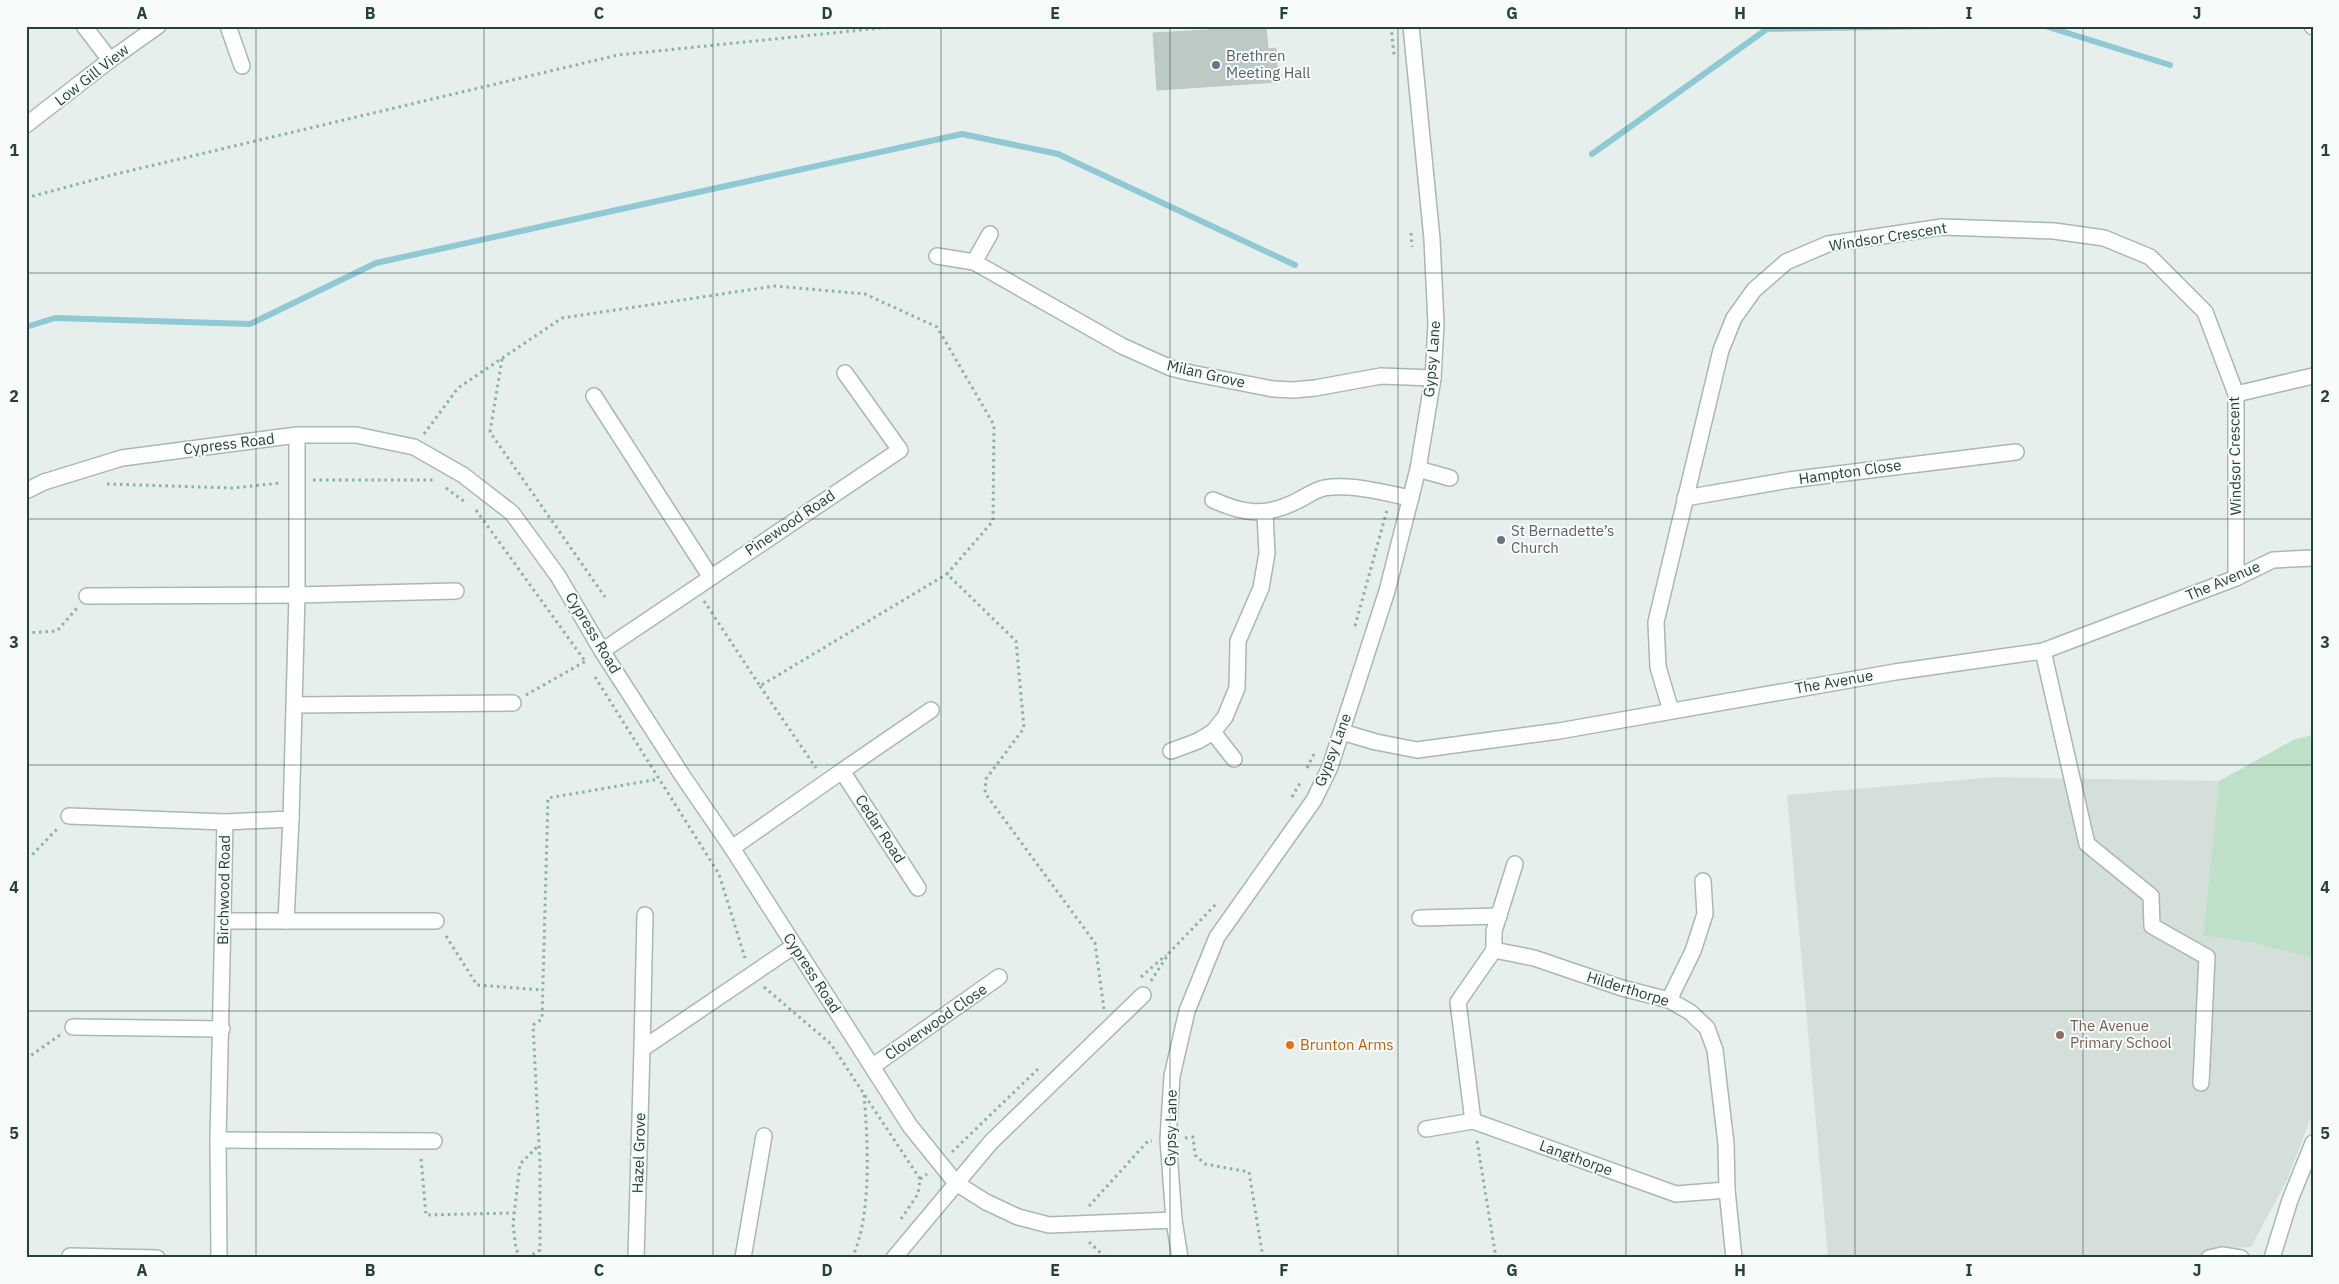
<svg xmlns="http://www.w3.org/2000/svg" width="2339" height="1284" viewBox="0 0 2339 1284" font-family="'IBM Plex Sans',sans-serif">
  <rect width="100%" height="100%" fill="#e6efeb"/>
  <polygon fill="#d4dfda" points="1994,777 2219,781 2203,936 2250,942 2313,958 2313,1112 2287,1180 2251,1247 2225,1248 2188,1258 1828,1258 1787,795"/>
  <polygon fill="#bfe0c8" points="2313,735 2313,958 2250,942 2203,936 2219,781 2295,739"/>
  <g fill="none" stroke-linecap="round" stroke-linejoin="round">
    <g stroke="#8ec9d4" stroke-width="6">
      <polyline points="2045,26 2170,65"/>
      <polyline points="1592,154 1767,29 1944,26"/>
      <polyline points="26,327 55,318 250,324 376,263 962,134 1058,154 1295,265"/>
    </g>
  </g>
  <polygon fill="#bbcac4" stroke="#b8c9c2" points="1209,26 1266,26 1268,49 1276,48 1278,82 1157,90 1153,33 1209,30"/>
  <g fill="none" stroke-linecap="round" stroke-linejoin="round">
    <defs>
      <g id="minor">
        <polyline points="84,26 110,60"/>
        <polyline points="228,26 242,66"/>
        <polyline points="2312,26 2313,27"/>
        <polyline points="26,125 110,60 158,26"/>
        <polyline points="937,256 974,262 1122,346 1171,368 1191,373 1273,389 1294,390 1315,388 1381,376 1433,378"/>
        <polyline points="974,262 990,234"/>
        <polyline points="2236,394 2313,376"/>
        <polyline points="594,396 710,576"/>
        <polyline points="1418,469 1450,478"/>
        <polyline points="26,491 44,482 122,458 297,435 356,435 414,447 463,475 512,513 558,576 602,651 682,775 732,848 910,1126 956,1183 986,1202 1018,1217 1049,1225 1174,1220"/>
        <polyline points="1685,498 1789,480 2016,452"/>
        <path d="M1213,500C1244,514 1265,517 1297,501C1305,497 1315,490 1324,488C1351,483 1384,493 1411,498"/>
        <polyline points="87,596 297,595 456,591"/>
        <polyline points="602,651 900,450 845,373"/>
        <polyline points="2043,651 2087,844 2151,896 2152,926 2207,957 2201,1083"/>
        <polyline points="295,705 513,703"/>
        <polyline points="1671,711 1658,667 1656,622 1721,350 1734,318 1754,290 1786,262 1828,244 1942,227 2054,231 2104,238 2150,257 2205,312 2236,394 2236,578"/>
        <polyline points="1213,732 1234,759"/>
        <polyline points="1342,732 1376,742 1417,750 1559,731 1895,672 2043,651 2236,578 2273,560 2313,558"/>
        <polyline points="1171,751 1198,741 1213,732 1225,717 1237,688 1238,641 1261,588 1267,553 1265,513"/>
        <polyline points="842,771 931,710"/>
        <polyline points="69,816 225,822"/>
        <polyline points="732,848 842,771 918,888"/>
        <polyline points="1420,918 1499,916"/>
        <polyline points="223,921 436,921"/>
        <polyline points="286,921 291,819"/>
        <polyline points="1494,950 1494,931 1515,864"/>
        <polyline points="1669,1000 1693,951 1705,914 1703,881"/>
        <polyline points="73,1027 222,1029"/>
        <polyline points="642,1049 645,915"/>
        <polyline points="873,1066 999,977"/>
        <polyline points="1473,1121 1458,1002 1494,950 1534,958 1622,988 1669,1000 1690,1012 1707,1028 1715,1050 1726,1144 1727,1190 1734,1258"/>
        <polyline points="1426,1129 1473,1121 1676,1194 1727,1190"/>
        <polyline points="218,1140 434,1141"/>
        <polyline points="70,1256 157,1258"/>
        <polyline points="219,1258 218,1140 225,822 291,819 297,595 297,435"/>
        <polyline points="636,1258 642,1049 794,946"/>
        <polyline points="743,1258 764,1136"/>
        <polyline points="894,1258 991,1142 1143,995"/>
        <polyline points="1180,1258 1174,1220 1168,1139 1172,1076 1187,1011 1217,937 1314,800 1330,767 1387,591 1418,469 1433,378 1436,324 1432,239 1411,26"/>
        <polyline points="2209,1258 2222,1255 2241,1258"/>
        <polyline points="2272,1258 2290,1200 2313,1143"/>
      </g>
    </defs>
    <use href="#minor" stroke="#a8b8b2" stroke-width="18"/>
    <g stroke="#86b3a5" stroke-width="3" stroke-dasharray="2.5 4" stroke-linecap="butt">
      <polyline points="1391,26 1394,55"/>
      <polyline points="26,198 112,175 618,55 901,26"/>
      <polyline points="1411,233 1412,247"/>
      <polyline points="502,359 490,432 605,597"/>
      <polyline points="424,434 458,388 562,318 775,286 865,294 937,327 994,425 993,521 947,574 1016,641 1024,728 986,779 985,793 1095,943 1104,1009"/>
      <polyline points="313,480 435,480"/>
      <polyline points="107,484 233,488 280,483"/>
      <polyline points="446,488 465,502"/>
      <polyline points="476,510 585,661"/>
      <polyline points="704,601 760,686 947,574"/>
      <polyline points="1355,626 1387,510"/>
      <polyline points="26,633 57,631 77,608"/>
      <polyline points="595,677 719,874 745,958"/>
      <polyline points="760,686 816,768"/>
      <polyline points="526,695 586,661"/>
      <polyline points="1307,768 1314,754"/>
      <polyline points="1292,797 1300,783"/>
      <polyline points="26,855 32,855 58,828"/>
      <polyline points="446,936 477,985 543,990"/>
      <polyline points="1141,977 1166,955"/>
      <polyline points="1151,981 1169,953 1218,902"/>
      <polyline points="764,987 831,1044 920,1179"/>
      <polyline points="26,1059 60,1035"/>
      <polyline points="1185,1138 1193,1137 1195,1155 1205,1164 1249,1172 1263,1258"/>
      <polyline points="1477,1141 1496,1258"/>
      <polyline points="952,1152 1039,1068"/>
      <polyline points="421,1159 426,1215 514,1213"/>
      <polyline points="1089,1206 1148,1141 1152,1141"/>
      <polyline points="901,1219 918,1194 920,1179 927,1174"/>
      <polyline points="1089,1242 1106,1258"/>
      <polyline points="521,1258 516,1249 513,1224 520,1164 538,1146"/>
      <polyline points="527,1258 540,1250 540,1165 533,1025 542,1019 548,798 659,779"/>
      <path d="M852,1258C872,1216 868,1142 864,1095"/>
    </g>
    <use href="#minor" stroke="#fff" stroke-width="15"/>
  </g>
  <path fill="none" stroke="#24423a" stroke-width="1" stroke-opacity="0.55" d="M256,26V1258M484,26V1258M713,26V1258M941,26V1258M1170,26V1258M1398,26V1258M1626,26V1258M1855,26V1258M2083,26V1258M26,273H2313M26,519H2313M26,765H2313M26,1011H2313"/>
  <g fill="#6b7280" stroke="#f7fbf9" stroke-width="2">
    <circle cx="1216" cy="65" r="5"/>
    <circle cx="1501" cy="540" r="5"/>
  </g>
  <circle fill="#8d6e63" stroke="#f7fbf9" stroke-width="2" cx="2060" cy="1035" r="5"/>
  <circle fill="#e8710a" stroke="#f7fbf9" stroke-width="2" cx="1290" cy="1045" r="5"/>
  <g text-anchor="middle" stroke-width="4" stroke-linejoin="round" paint-order="stroke">
    <g font-size="15" fill="#5b616d" stroke="#f7fbf9" text-anchor="start">
      <text x="1226" y="61">Brethren<tspan x="1226" dy="17">Meeting Hall</tspan></text>
      <text x="1511" y="536">St Bernadette’s<tspan x="1511" dy="17">Church</tspan></text>
    </g>
    <g font-size="15" fill="#24423a" stroke="#f7fbf9">
      <text transform="translate(92 75) rotate(-38)" y="5">Low Gill View</text>
      <text transform="translate(1888 237) rotate(-9)" y="5">Windsor Crescent</text>
      <text transform="translate(1432 359) rotate(-85)" y="5">Gypsy Lane</text>
      <text transform="translate(1206 374) rotate(13)" y="5">Milan Grove</text>
      <text transform="translate(229 444) rotate(-7)" y="5">Cypress Road</text>
      <text transform="translate(2235 456) rotate(-91)" y="5">Windsor Crescent</text>
      <text transform="translate(1850 472) rotate(-8)" y="5">Hampton Close</text>
      <text transform="translate(790 523) rotate(-34)" y="5">Pinewood Road</text>
      <text transform="translate(2223 581) rotate(-23)" y="5">The Avenue</text>
      <text transform="translate(593 633) rotate(59)" y="5">Cypress Road</text>
      <text transform="translate(1834 682) rotate(-10)" y="5">The Avenue</text>
      <text transform="translate(1333 750) rotate(-69)" y="5">Gypsy Lane</text>
      <text transform="translate(880 829) rotate(57)" y="5">Cedar Road</text>
      <text transform="translate(224 890) rotate(-89)" y="5">Birchwood Road</text>
      <text transform="translate(812 973) rotate(57)" y="5">Cypress Road</text>
      <text transform="translate(1628 989) rotate(17)" y="5">Hilderthorpe</text>
      <text transform="translate(936 1022) rotate(-35)" y="5">Cloverwood Close</text>
      <text transform="translate(1171 1128) rotate(-89)" y="5">Gypsy Lane</text>
      <text transform="translate(639 1153) rotate(-88)" y="5">Hazel Grove</text>
      <text transform="translate(1576 1158) rotate(20)" y="5">Langthorpe</text>
    </g>
    <g font-size="15" fill="#785e54" stroke="#f7fbf9" text-anchor="start">
      <text x="2070" y="1031">The Avenue<tspan x="2070" dy="17">Primary School</tspan></text>
    </g>
    <g font-size="15" fill="#c56008" stroke="#f7fbf9" text-anchor="start">
      <text x="1300" y="1050">Brunton Arms</text>
    </g>
  </g>
  <rect width="2339" height="1284" fill="none" stroke="#f7fbf9" stroke-width="55"/>
  <rect x="28" y="28" width="2284" height="1228" fill="none" stroke="#24423a" stroke-width="2"/>
  <g font-size="16" text-anchor="middle" font-weight="bold" fill="#24423a">
    <text x="142" y="19">A</text>
    <text x="370" y="19">B</text>
    <text x="599" y="19">C</text>
    <text x="827" y="19">D</text>
    <text x="1055" y="19">E</text>
    <text x="1284" y="19">F</text>
    <text x="1512" y="19">G</text>
    <text x="1740" y="19">H</text>
    <text x="1969" y="19">I</text>
    <text x="2197" y="19">J</text>
    <text x="14" y="156">1</text>
    <text x="2325" y="156">1</text>
    <text x="14" y="402">2</text>
    <text x="2325" y="402">2</text>
    <text x="14" y="648">3</text>
    <text x="2325" y="648">3</text>
    <text x="14" y="893">4</text>
    <text x="2325" y="893">4</text>
    <text x="14" y="1139">5</text>
    <text x="2325" y="1139">5</text>
    <text x="142" y="1276">A</text>
    <text x="370" y="1276">B</text>
    <text x="599" y="1276">C</text>
    <text x="827" y="1276">D</text>
    <text x="1055" y="1276">E</text>
    <text x="1284" y="1276">F</text>
    <text x="1512" y="1276">G</text>
    <text x="1740" y="1276">H</text>
    <text x="1969" y="1276">I</text>
    <text x="2197" y="1276">J</text>
  </g>
</svg>
